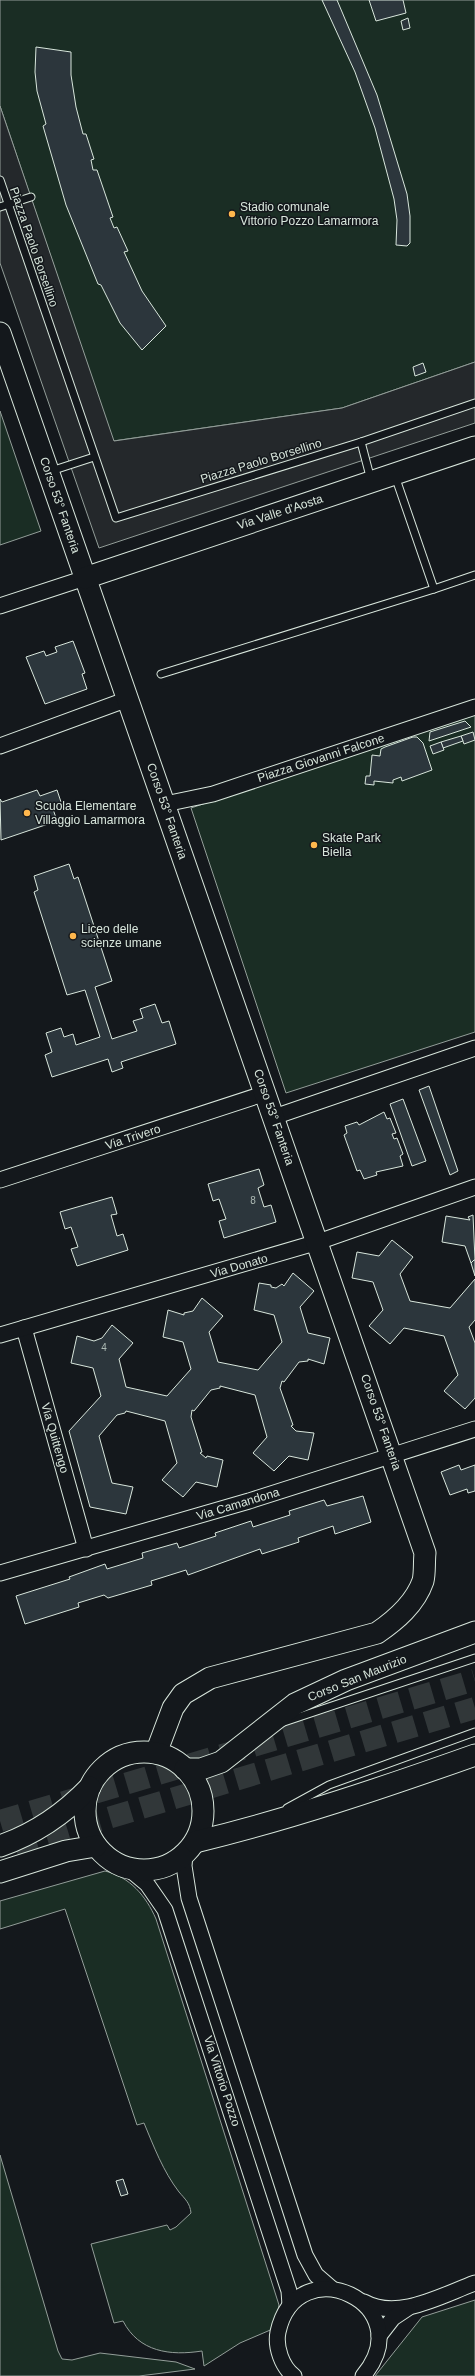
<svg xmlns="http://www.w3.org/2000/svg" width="475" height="2376" viewBox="0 0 475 2376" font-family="Arial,sans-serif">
  <rect width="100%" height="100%" fill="#14181c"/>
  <g fill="#1a2d24" stroke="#939e99">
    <polygon points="0,0 475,0 475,362 342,408 113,441 0,106"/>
    <polygon points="0,411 41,531 0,545"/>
    <polygon points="475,714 475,1032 286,1093 191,808"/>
    <path d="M105,1871C130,1877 146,1896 156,1919L279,2305L275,2328L240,2343L204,2366L202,2351C170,2356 139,2352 123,2321L114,2323L91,2244L167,2225L170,2230L176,2227L191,2213C190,2203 185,2199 179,2192C163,2171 154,2147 144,2123L137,2125L65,1909L0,1929V1901Z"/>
    <polygon points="0,2155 58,2351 62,2359 72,2360 100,2353 176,2362 195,2369 139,2376 0,2376"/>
    <polygon points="475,2300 475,2376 375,2376 422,2317"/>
  </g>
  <polygon fill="#24282b" stroke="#939e99" points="0,106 114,441 342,408 475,362 475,423 99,548 0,263"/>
  <g fill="#2c363c" stroke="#d8e6dc">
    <polygon points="322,0 337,0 377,95 407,194 410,216 410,243 407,246 396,245 397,220 394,199 375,128 355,72"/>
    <polygon points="369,0 403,0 406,13 376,21"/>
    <polygon points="408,18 410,28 403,30 401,21"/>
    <polygon points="36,47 71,52 71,75 76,107 83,134 86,134 94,159 91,160 93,170 97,170 113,217 110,218 114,228 117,227 128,251 124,252 142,291 166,326 142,350 120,323 101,285 98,284 66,205 43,126 46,124 37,91 35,72"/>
    <polygon points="423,363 426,372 415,376 413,367"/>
    <polygon points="73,641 85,673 82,674 87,689 45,704 26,657 44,651 46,656 57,652 55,647"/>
    <polygon points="465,721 471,727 429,741 430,732"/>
    <polygon points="473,732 475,740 464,744 461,736"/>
    <polygon points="461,736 463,741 443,748 441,742"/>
    <polygon points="413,737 417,737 423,743 432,770 402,781 401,777 393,780 393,783 374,781 374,785 365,784 366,776 370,776 372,755 380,756 381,749 385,747"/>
    <polygon points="441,742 444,750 433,754 430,746"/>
    <polygon points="37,790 40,796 57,790 61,802 52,806 57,821 1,840 0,799 2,802"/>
    <polygon points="69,864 74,879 78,877 112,981 95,987 112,1039 137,1031 133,1021 143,1018 140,1009 155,1004 162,1023 169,1021 176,1044 121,1062 123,1068 112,1072 108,1059 52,1077 45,1055 52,1052 46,1033 61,1028 64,1037 73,1034 76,1045 100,1037 85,990 67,995 34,892 38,890 34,876"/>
    <polygon points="429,1086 458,1171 450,1175 419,1090"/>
    <polygon points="403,1099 426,1161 412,1166 390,1104"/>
    <polygon points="384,1112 387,1119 390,1118 396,1133 392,1134 394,1139 397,1138 403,1154 400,1156 403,1166 376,1172 377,1175 364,1179 360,1170 357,1171 344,1135 347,1133 345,1126 357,1122 359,1125"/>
    <polygon points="259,1169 264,1185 258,1188 264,1207 271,1205 276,1222 224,1238 219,1221 226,1219 219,1199 213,1201 208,1184"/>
    <polygon points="112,1197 117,1214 111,1215 117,1236 123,1234 128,1250 77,1266 71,1249 78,1247 71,1227 65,1229 60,1212"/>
    <polygon points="473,1215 475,1260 471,1263 465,1246 442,1242 446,1216 470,1220 468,1217"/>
    <polygon points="392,1240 413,1257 400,1274 410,1301 450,1308 475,1279 475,1320 469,1327 475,1343 475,1398 465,1409 444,1391 458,1375 444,1336 404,1328 390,1344 369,1326 383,1310 373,1282 352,1278 357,1252 379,1256"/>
    <polygon points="474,1260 475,1260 475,1276 471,1263"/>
    <polygon points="293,1273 314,1291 300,1307 308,1333 330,1338 324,1364 308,1359 308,1361 299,1362 284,1382 282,1381 280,1388 293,1425 291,1426 296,1431 314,1433 308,1460 289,1456 274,1471 253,1453 267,1437 255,1395 220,1386 220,1388 211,1390 194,1411 192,1410 191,1417 202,1452 200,1453 206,1458 207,1456 223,1460 217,1487 196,1482 183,1497 162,1480 177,1463 165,1421 126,1411 125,1413 117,1415 99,1436 112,1483 133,1487 126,1514 90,1507 69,1431 101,1396 93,1368 71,1363 77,1336 94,1341 102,1338 112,1325 133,1343 119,1359 126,1387 167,1396 191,1369 183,1342 163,1337 168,1310 184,1315 184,1313 193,1311 202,1298 223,1316 209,1332 218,1362 258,1370 282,1342 274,1315 254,1310 259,1283 271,1285 271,1287 276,1288 282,1284 284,1286"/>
    <polygon points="459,1465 461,1470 475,1465 475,1491 468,1493 467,1489 450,1495 441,1472"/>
    <polygon points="363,1496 371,1522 335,1534 333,1526 298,1538 299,1542 262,1554 260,1549 188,1575 186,1570 151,1581 152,1585 108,1598 104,1595 78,1603 79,1607 25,1624 16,1596 70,1579 69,1577 105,1564 107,1569 143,1558 142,1553 177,1543 179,1548 216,1536 215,1533 251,1521 253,1527 290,1515 289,1511 324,1500 327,1506"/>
    <polygon points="123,2179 128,2194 121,2196 116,2181"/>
  </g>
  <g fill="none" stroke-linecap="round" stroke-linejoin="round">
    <g stroke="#313739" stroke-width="22" stroke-dasharray="22 11" stroke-linecap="butt">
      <polyline points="0,1821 475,1680"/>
      <polyline points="15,1846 475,1708"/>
    </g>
    <defs>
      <g id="lane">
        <polyline points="0,180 116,518 361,442 475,403"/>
        <polyline points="0,207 31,197"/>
        <polyline points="361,442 371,480"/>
        <polyline points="51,471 94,457"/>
        <polyline points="395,476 434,589 475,575"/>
        <polyline points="161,674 434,589"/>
        <polyline points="284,1722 475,1658"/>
        <polyline points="287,1808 329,1785 475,1732"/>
      </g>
      <g id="street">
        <polyline points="0,606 85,578"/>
        <polyline points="0,746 128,699"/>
        <polyline points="165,804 213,794 475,707"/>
        <polyline points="274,1117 475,1048"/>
        <polyline points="0,1180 266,1093"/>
        <polyline points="24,1328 86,1549"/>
        <polyline points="0,1335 318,1242 475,1187"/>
        <polyline points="0,1573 249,1501 475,1429"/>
        <polyline points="185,1854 184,1866 189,1898 305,2255 316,2275 331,2288"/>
        <polyline points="129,1869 147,1884 165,1910 289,2291 290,2305"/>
        <path d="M364,2302C398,2321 442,2295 475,2283"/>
        <polyline points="379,2336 393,2318 408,2308"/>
        <path d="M294,2376C282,2367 275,2347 278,2332C297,2246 423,2304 363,2376"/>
      </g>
      <g id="secondary">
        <path d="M0,333L425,1553C424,1562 425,1573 423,1581C415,1604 396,1620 377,1633L210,1678L183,1694L173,1708L156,1753"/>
        <polyline points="85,578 475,447"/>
        <circle cx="144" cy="1811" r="59"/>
        <polyline points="185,1769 201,1769 221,1762 295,1704 346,1680 475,1632"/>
        <path d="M195,1842C290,1819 382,1788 475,1755"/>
        <path d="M0,1846C35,1834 65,1813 90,1787"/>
        <polyline points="0,1872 66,1851 96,1846"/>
      </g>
    </defs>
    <use href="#lane" stroke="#d8e6dc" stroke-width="9"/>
    <use href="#street" stroke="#d8e6dc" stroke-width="17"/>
    <use href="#secondary" stroke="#d8e6dc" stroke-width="23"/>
    <use href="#lane" stroke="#14181c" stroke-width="7"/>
    <use href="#street" stroke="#14181c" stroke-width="15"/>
    <use href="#secondary" stroke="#14181c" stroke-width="21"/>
  </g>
  <g fill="#ffb74d" stroke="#14181c" stroke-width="1.5">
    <circle cx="232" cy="214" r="4"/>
    <circle cx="27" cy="813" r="4"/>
    <circle cx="314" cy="845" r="4"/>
    <circle cx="73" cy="936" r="4"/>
  </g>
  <g text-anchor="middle" stroke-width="3" stroke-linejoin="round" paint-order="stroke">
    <g font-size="10" fill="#adbab4">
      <text x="253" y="1204">8</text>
      <text x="104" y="1351">4</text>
    </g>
    <g font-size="12" fill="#d8e6dc" stroke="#14181c" text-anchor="start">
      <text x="240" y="211">Stadio comunale<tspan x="240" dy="14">Vittorio Pozzo Lamarmora</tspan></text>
      <text x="35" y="810">Scuola Elementare<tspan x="35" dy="14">Villaggio Lamarmora</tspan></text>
      <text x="322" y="842">Skate Park<tspan x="322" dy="14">Biella</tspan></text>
      <text x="81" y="933">Liceo delle<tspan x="81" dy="14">scienze umane</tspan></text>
    </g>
    <g font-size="12" fill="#d8e6dc" stroke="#14181c">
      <text transform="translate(34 247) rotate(71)" y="4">Piazza Paolo Borsellino</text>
      <text transform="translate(261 461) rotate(-17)" y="4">Piazza Paolo Borsellino</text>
      <text transform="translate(60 505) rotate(71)" y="4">Corso 53° Fanteria</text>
      <text transform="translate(280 512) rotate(-18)" y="4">Via Valle d'Aosta</text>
      <text transform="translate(321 758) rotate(-18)" y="4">Piazza Giovanni Falcone</text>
      <text transform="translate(167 811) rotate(71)" y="4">Corso 53° Fanteria</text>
      <text transform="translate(274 1117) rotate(71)" y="4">Corso 53° Fanteria</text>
      <text transform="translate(133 1137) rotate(-18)" y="4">Via Trivero</text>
      <text transform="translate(239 1266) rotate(-16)" y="4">Via Donato</text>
      <text transform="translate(381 1422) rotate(71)" y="4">Corso 53° Fanteria</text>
      <text transform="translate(55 1438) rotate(74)" y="4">Via Quittengo</text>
      <text transform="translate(238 1504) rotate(-17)" y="4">Via Camandona</text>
      <text transform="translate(357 1678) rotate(-22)" y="4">Corso San Maurizio</text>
      <text transform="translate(222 2081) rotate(72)" y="4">Via Vittorio Pozzo</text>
    </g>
  </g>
</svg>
